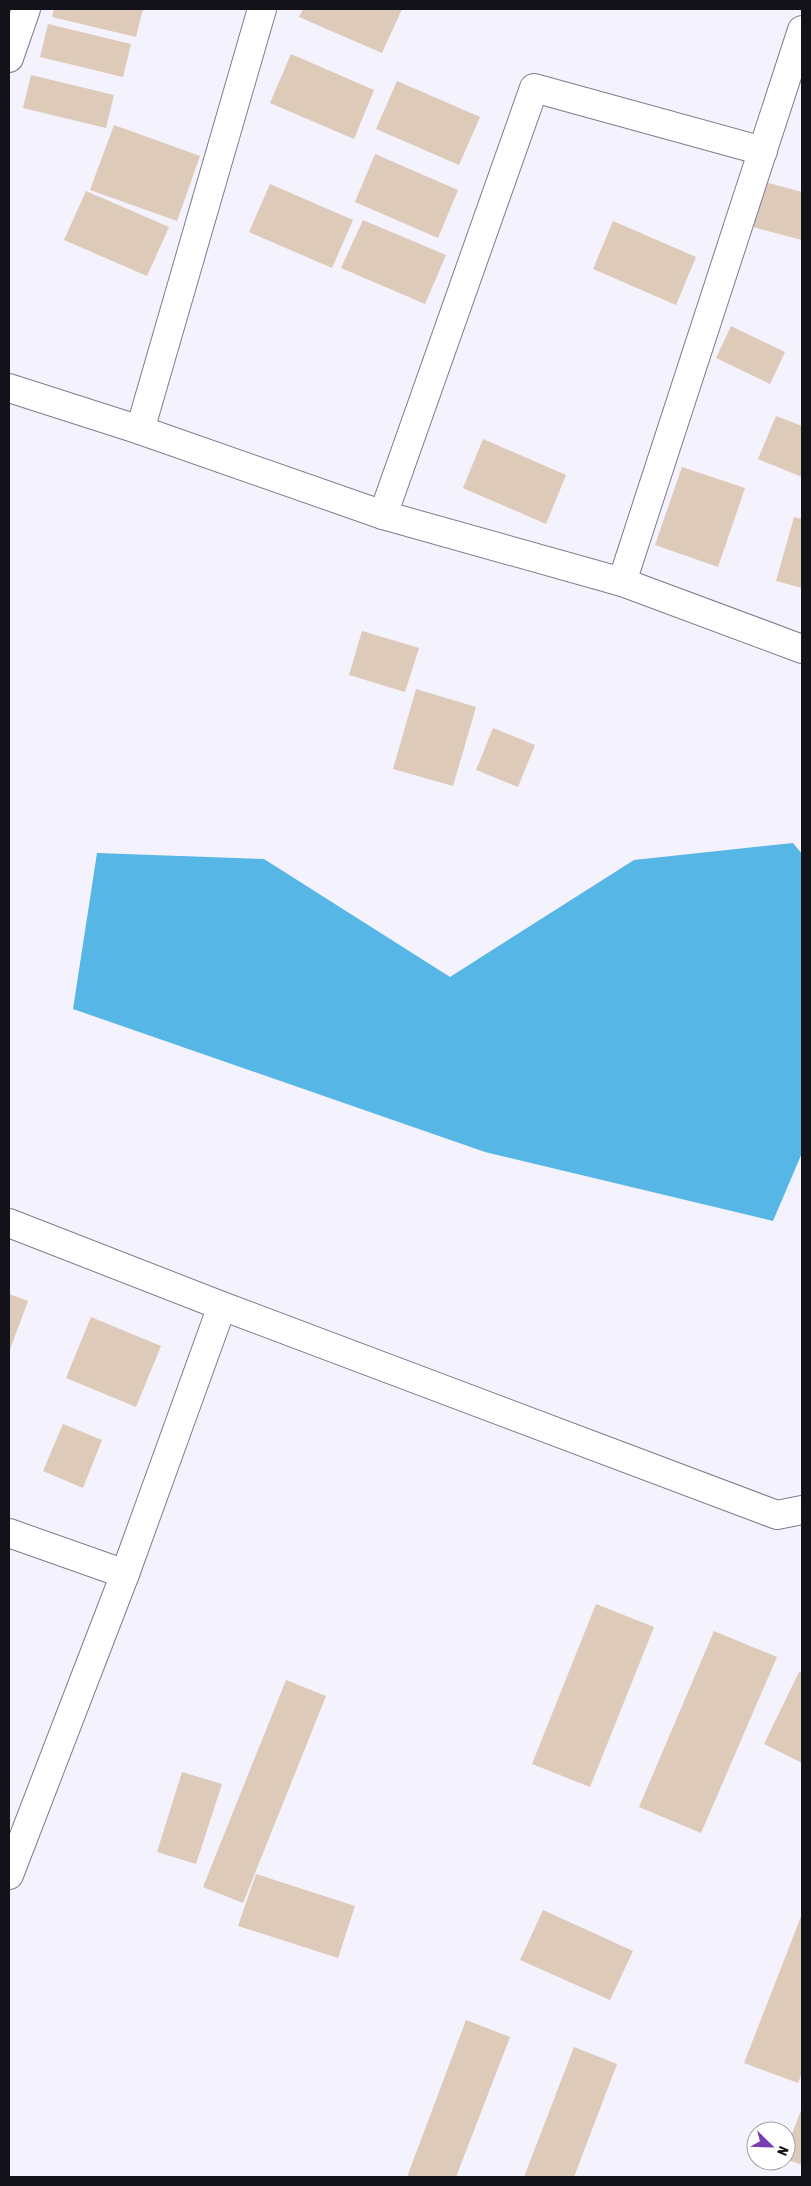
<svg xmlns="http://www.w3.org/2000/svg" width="811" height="2186" viewBox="0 0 811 2186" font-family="'Asap Condensed',sans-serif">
  <rect width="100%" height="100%" fill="#f4f2fc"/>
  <polygon fill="#56b6e6" points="793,843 802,854 802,1153 773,1221 485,1152 73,1009 97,853 264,859 450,977 634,860"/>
  <g fill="#ddcab9">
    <polygon points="54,9 143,9 136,37 52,17"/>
    <polygon points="303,9 402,9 382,53 299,17"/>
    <polygon points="48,24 131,44 123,77 40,57"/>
    <polygon points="291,54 374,90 354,139 270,103"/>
    <polygon points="31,75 114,95 106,128 23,108"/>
    <polygon points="397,81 480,117 459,165 376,129"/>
    <polygon points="114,125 200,156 177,221 90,190"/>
    <polygon points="375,154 458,190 438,238 355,202"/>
    <polygon points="765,182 802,192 802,240 753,227"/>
    <polygon points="270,184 353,220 332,268 249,232"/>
    <polygon points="86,191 169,227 147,276 64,240"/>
    <polygon points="363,220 446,255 425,304 341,268"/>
    <polygon points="613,221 696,257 676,305 593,269"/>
    <polygon points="731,326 785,352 770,384 716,358"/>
    <polygon points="776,416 802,426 802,477 758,459"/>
    <polygon points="483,439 566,475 546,524 463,488"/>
    <polygon points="682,467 745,488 718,567 655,545"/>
    <polygon points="794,517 802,519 802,588 776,581"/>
    <polygon points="362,631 419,648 405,692 349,675"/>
    <polygon points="416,689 476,707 453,786 393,769"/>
    <polygon points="493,728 535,745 518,787 476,770"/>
    <polygon points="9,1294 28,1301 9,1352"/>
    <polygon points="91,1317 161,1346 136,1407 66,1378"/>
    <polygon points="63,1424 102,1440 83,1488 43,1471"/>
    <polygon points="596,1604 654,1627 590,1787 532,1764"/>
    <polygon points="714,1631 777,1657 701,1833 639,1807"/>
    <polygon points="799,1672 802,1673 802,1763 764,1744"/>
    <polygon points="286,1680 326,1696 243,1903 203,1887"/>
    <polygon points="182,1772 222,1784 196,1864 157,1852"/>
    <polygon points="256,1874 355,1906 338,1958 238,1926"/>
    <polygon points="543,1910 633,1951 610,2000 520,1960"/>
    <polygon points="802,1914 802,2073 798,2083 744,2063"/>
    <polygon points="466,2020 510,2037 456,2177 407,2177"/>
    <polygon points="574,2047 617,2064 574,2177 524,2177"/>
    <polygon points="802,2108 802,2165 786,2159 786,2149"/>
  </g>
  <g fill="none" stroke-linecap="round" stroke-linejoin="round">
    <defs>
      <g id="minor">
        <polyline points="9,58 26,9"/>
        <polyline points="9,388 140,430 383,515 622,582 802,649"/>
        <polyline points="140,430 262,9"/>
        <polyline points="383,515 534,88 763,151"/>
        <polyline points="622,582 802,30"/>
        <polyline points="9,1223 222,1306 777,1515 802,1510"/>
        <polyline points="9,1533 125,1574"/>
        <polyline points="9,1875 125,1574 222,1306"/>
      </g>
    </defs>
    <use href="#minor" stroke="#7f7b90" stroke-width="30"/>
    <use href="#minor" stroke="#fff" stroke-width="28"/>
  </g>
  <rect width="811" height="2186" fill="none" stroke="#131219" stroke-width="20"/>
  <g transform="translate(771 2146) rotate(113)"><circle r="24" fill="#ffffff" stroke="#a1a0a3"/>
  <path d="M0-4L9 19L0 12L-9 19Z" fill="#773db3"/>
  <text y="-8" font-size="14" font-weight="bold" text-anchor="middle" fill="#131219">N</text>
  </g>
</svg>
